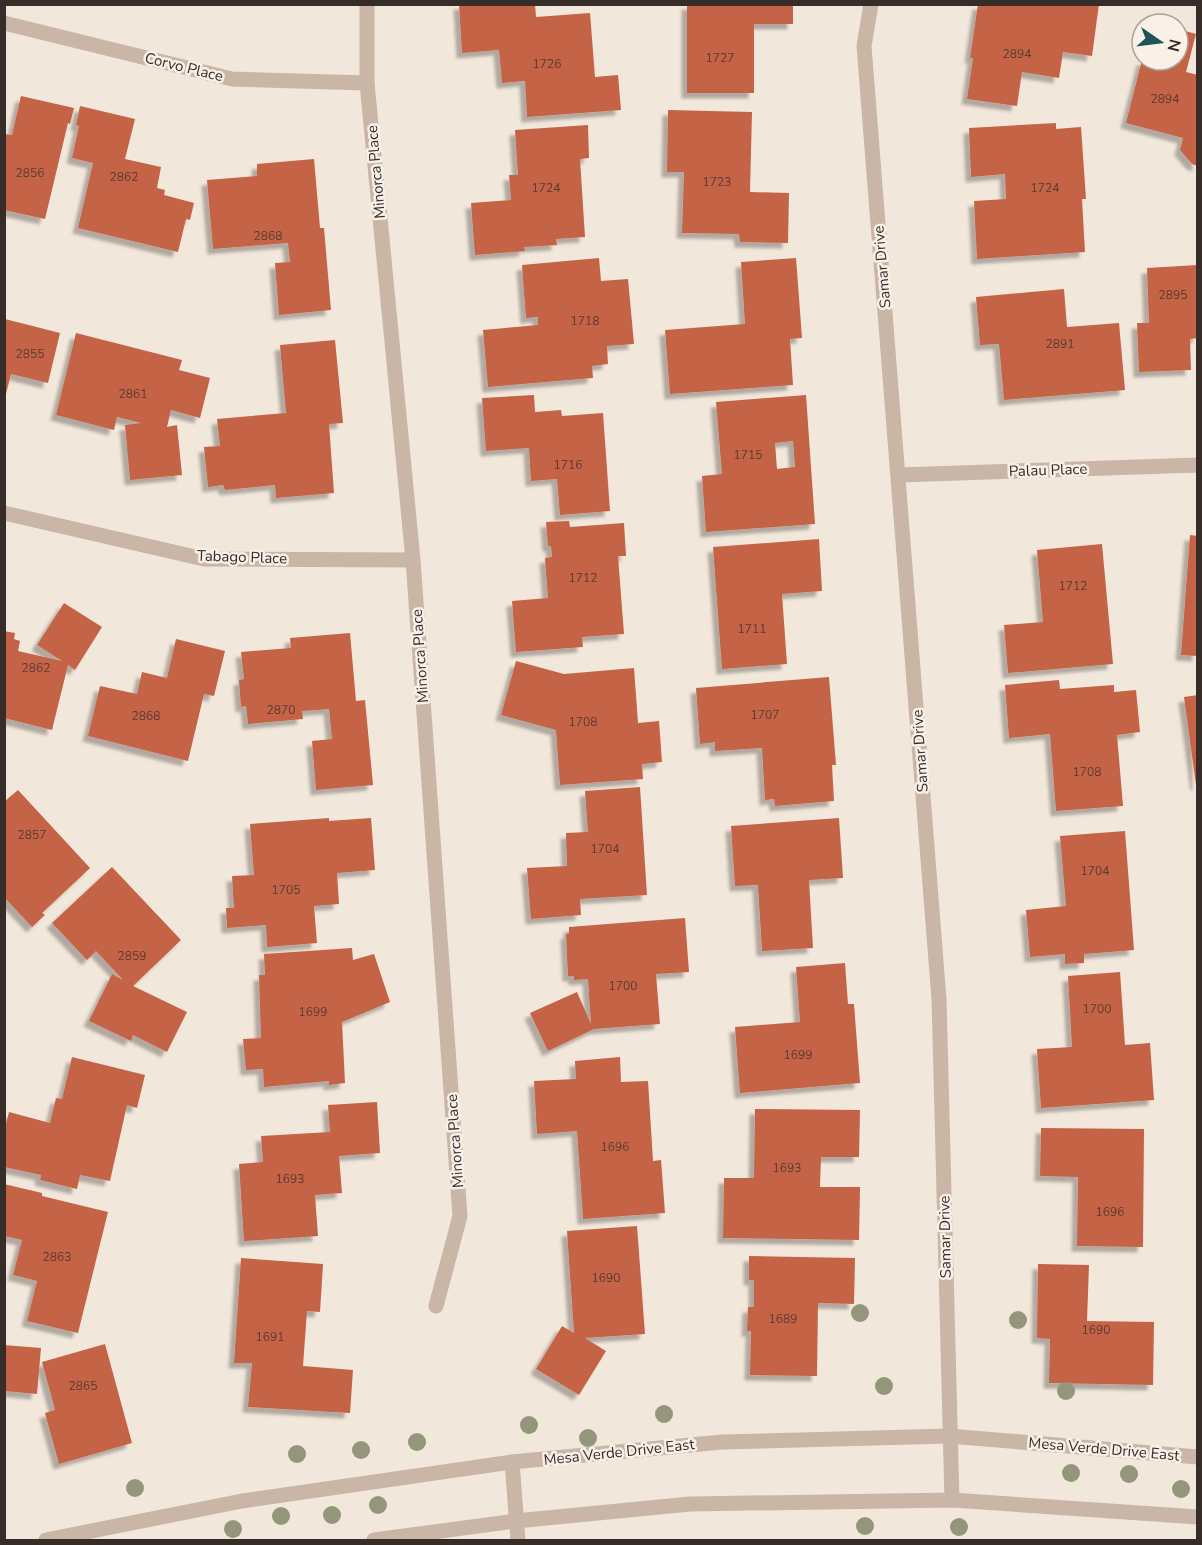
<svg xmlns="http://www.w3.org/2000/svg" width="1202" height="1545" viewBox="0 0 1202 1545" font-family="'Nunito Sans',sans-serif">
  <defs>
    <filter id="shadow"><feDropShadow dx="-5.5" dy="5.5" stdDeviation="1.5" flood-color="#0004"/></filter>
  </defs>
  <rect width="100%" height="100%" fill="#f2e7db"/>
  <g fill="#c56346" fill-rule="evenodd" filter="url(#shadow)">
    <polygon points="459,4 535,4 536,17 590,13 595,77 618,75 621,110 527,117 525,81 502,83 499,50 462,53"/>
    <polygon points="687,4 793,4 793,24 754,24 754,93 687,93"/>
    <polygon points="978,4 1099,4 1092,56 1063,52 1059,78 1022,72 1017,106 967,99 973,58 970,58"/>
    <polygon points="1178,29 1196,34 1186,72 1198,75 1198,166 1192,164 1180,150 1183,138 1126,123 1142,60 1178,60"/>
    <polygon points="21,96 74,108 70,124 68,123 45,219 4,210 4,134 12,135"/>
    <polygon points="80,106 135,119 125,159 161,167 157,188 165,190 164,195 194,203 190,220 186,219 178,252 78,228 93,163 72,158 79,126 76,125"/>
    <polygon points="668,110 752,112 750,192 789,193 788,243 740,242 739,234 682,233 684,172 667,172"/>
    <polygon points="1056,123 1056,129 1081,127 1086,199 1082,199 1085,252 977,259 974,201 1006,199 1005,174 971,177 969,128"/>
    <polygon points="588,125 589,158 580,159 585,237 556,239 557,245 524,247 525,251 475,255 471,203 511,200 509,175 518,175 515,130"/>
    <polygon points="314,159 320,228 324,228 331,310 279,315 275,263 290,262 288,243 213,249 207,180 257,176 257,164"/>
    <polygon points="599,258 601,281 628,279 634,344 607,346 608,364 592,366 593,378 488,387 483,330 538,325 538,317 526,318 522,265"/>
    <polygon points="796,258 802,338 790,339 793,385 670,394 665,330 745,324 741,262"/>
    <polygon points="1198,265 1198,338 1190,339 1191,370 1139,372 1137,323 1149,323 1147,268"/>
    <polygon points="1064,289 1067,327 1119,323 1125,390 1004,400 999,344 980,345 976,297"/>
    <polygon points="5,319 60,333 48,383 11,374 5,398"/>
    <polygon points="76,333 182,360 179,370 210,378 200,418 171,410 167,427 177,425 182,475 130,480 125,425 141,423 117,417 114,430 56,415"/>
    <polygon points="335,340 343,423 329,424 334,493 276,498 275,485 225,490 223,485 208,487 204,447 220,446 217,419 286,413 280,345"/>
    <polygon points="534,395 535,412 561,410 562,416 603,413 610,511 560,515 557,479 531,481 529,448 486,451 482,398"/>
    <path d="M806,395L815,524L706,532L702,476L722,474L716,402ZM793,441L795,467L777,469L775,443Z"/>
    <polygon points="569,521 570,527 624,523 626,556 618,556 624,634 582,637 583,647 516,652 512,601 548,598 545,558 552,557 551,546 548,546 546,522"/>
    <polygon points="1190,535 1198,536 1198,656 1181,655"/>
    <polygon points="819,539 822,591 782,594 787,664 722,669 713,547"/>
    <polygon points="1102,544 1113,664 1008,673 1004,625 1043,622 1037,550"/>
    <polygon points="64,603 102,627 75,670 68,665 52,730 4,718 4,631 15,633 14,639 20,641 18,651 62,661 37,645"/>
    <polygon points="350,633 356,701 365,700 373,785 316,790 312,741 332,739 329,709 302,711 303,719 248,724 246,706 241,707 239,680 244,679 241,652 291,648 290,638"/>
    <polygon points="176,639 225,651 214,696 204,694 188,761 88,736 100,686 137,694 142,672 167,678"/>
    <polygon points="516,661 564,674 634,668 638,723 659,721 662,762 642,764 643,779 560,785 556,730 501,715"/>
    <polygon points="829,677 836,765 832,765 834,801 775,806 774,799 765,800 762,748 715,751 715,742 700,744 696,688"/>
    <polygon points="1059,680 1060,689 1114,685 1114,692 1136,690 1140,732 1117,735 1123,806 1056,811 1050,734 1009,738 1005,685"/>
    <polygon points="1198,695 1198,785 1196,785 1184,697"/>
    <polygon points="640,787 647,895 580,899 581,915 531,919 527,868 567,866 566,833 588,832 585,791"/>
    <polygon points="18,790 90,868 42,913 45,915 32,927 4,897 4,802"/>
    <polygon points="329,818 329,821 371,818 375,870 337,873 339,904 314,906 317,943 267,947 266,925 227,928 226,908 234,908 232,876 254,875 250,824"/>
    <polygon points="839,818 843,878 809,880 813,948 762,951 758,885 735,886 731,826"/>
    <polygon points="1125,831 1134,950 1084,954 1084,963 1065,964 1065,954 1030,957 1026,910 1066,906 1060,836"/>
    <polygon points="112,867 181,940 133,986 187,1012 167,1052 133,1035 131,1041 89,1021 112,974 123,980 96,951 87,960 52,923"/>
    <polygon points="685,918 689,972 656,974 660,1024 594,1029 548,1051 530,1013 577,992 591,1024 588,979 574,980 574,976 568,976 566,934 569,933 569,927"/>
    <polygon points="352,948 353,960 374,954 390,1002 342,1022 345,1083 329,1085 329,1081 264,1087 263,1069 246,1070 243,1039 261,1038 259,975 265,975 264,954"/>
    <polygon points="845,963 848,1004 854,1004 860,1083 740,1093 735,1027 800,1022 796,967"/>
    <polygon points="1120,972 1125,1045 1150,1043 1154,1100 1041,1108 1037,1049 1072,1047 1068,976"/>
    <polygon points="72,1057 145,1075 137,1108 127,1105 110,1181 80,1175 77,1189 40,1180 41,1175 4,1167 4,1132 9,1112 50,1123 56,1098 62,1099"/>
    <polygon points="620,1057 621,1082 648,1081 653,1161 661,1160 665,1213 583,1219 577,1131 537,1134 534,1081 576,1079 575,1061"/>
    <polygon points="377,1102 380,1153 339,1156 342,1193 315,1195 318,1236 244,1241 239,1164 263,1162 261,1136 330,1132 328,1105"/>
    <polygon points="755,1109 860,1110 859,1157 821,1157 820,1187 860,1187 859,1240 723,1238 724,1178 754,1178"/>
    <polygon points="1041,1128 1144,1129 1143,1247 1077,1246 1078,1177 1040,1176"/>
    <polygon points="4,1184 42,1193 42,1196 108,1212 78,1333 27,1321 37,1281 13,1275 22,1240 4,1236"/>
    <polygon points="637,1226 645,1334 585,1338 606,1351 579,1395 536,1369 562,1326 574,1333 567,1231"/>
    <polygon points="749,1256 855,1258 854,1304 818,1303 817,1376 750,1375 751,1331 747,1331 748,1307 754,1307 754,1280 749,1280"/>
    <polygon points="241,1258 323,1264 320,1312 307,1311 303,1366 353,1370 350,1413 248,1407 252,1363 234,1363"/>
    <polygon points="1038,1264 1089,1265 1087,1321 1154,1322 1153,1385 1049,1383 1050,1339 1037,1338"/>
    <polygon points="105,1344 132,1443 59,1464 45,1413 55,1410 42,1362"/>
    <polygon points="4,1345 41,1348 37,1394 4,1391"/>
  </g>
  <g fill="none" stroke-linecap="round" stroke-linejoin="round">
    <g stroke="#cab6a7" stroke-width="15">
      <polyline points="367,4 367,83 413,560 460,1216 436,1306"/>
      <polyline points="871,4 864,46 939,999 952,1500"/>
      <polyline points="4,23 232,79 367,83"/>
      <polyline points="899,475 1198,465"/>
      <polyline points="4,513 204,559 413,560"/>
      <polyline points="512,1462 518,1540"/>
    </g>
    <g stroke="#cab6a7" stroke-width="15">
      <polyline points="46,1540 242,1501 512,1462 722,1442 949,1436 1198,1457"/>
      <polyline points="374,1540 516,1521 690,1504 952,1500 1198,1517"/>
    </g>
  </g>
  <g fill="#93967b">
    <circle cx="860" cy="1313" r="9"/>
    <circle cx="1018" cy="1320" r="9"/>
    <circle cx="884" cy="1386" r="9"/>
    <circle cx="1066" cy="1391" r="9"/>
    <circle cx="664" cy="1414" r="9"/>
    <circle cx="529" cy="1425" r="9"/>
    <circle cx="588" cy="1438" r="9"/>
    <circle cx="417" cy="1442" r="9"/>
    <circle cx="361" cy="1450" r="9"/>
    <circle cx="297" cy="1454" r="9"/>
    <circle cx="1071" cy="1473" r="9"/>
    <circle cx="1129" cy="1474" r="9"/>
    <circle cx="135" cy="1488" r="9"/>
    <circle cx="1181" cy="1489" r="9"/>
    <circle cx="378" cy="1505" r="9"/>
    <circle cx="332" cy="1515" r="9"/>
    <circle cx="281" cy="1516" r="9"/>
    <circle cx="865" cy="1526" r="9"/>
    <circle cx="959" cy="1527" r="9"/>
    <circle cx="233" cy="1529" r="9"/>
  </g>
  <g text-anchor="middle" stroke-width="5" stroke-linejoin="round" paint-order="stroke">
    <g font-size="12" fill="#5a3a30">
      <text x="1017" y="58">2894</text>
      <text x="720" y="62">1727</text>
      <text x="547" y="68">1726</text>
      <text x="1165" y="103">2894</text>
      <text x="30" y="177">2856</text>
      <text x="124" y="181">2862</text>
      <text x="717" y="186">1723</text>
      <text x="546" y="192">1724</text>
      <text x="1045" y="192">1724</text>
      <text x="268" y="240">2868</text>
      <text x="1173" y="299">2895</text>
      <text x="585" y="325">1718</text>
      <text x="1060" y="348">2891</text>
      <text x="30" y="358">2855</text>
      <text x="133" y="398">2861</text>
      <text x="748" y="459">1715</text>
      <text x="568" y="469">1716</text>
      <text x="583" y="582">1712</text>
      <text x="1073" y="590">1712</text>
      <text x="752" y="633">1711</text>
      <text x="36" y="672">2862</text>
      <text x="281" y="714">2870</text>
      <text x="765" y="719">1707</text>
      <text x="146" y="720">2868</text>
      <text x="583" y="726">1708</text>
      <text x="1087" y="776">1708</text>
      <text x="32" y="839">2857</text>
      <text x="605" y="853">1704</text>
      <text x="1095" y="875">1704</text>
      <text x="286" y="894">1705</text>
      <text x="132" y="960">2859</text>
      <text x="623" y="990">1700</text>
      <text x="1097" y="1013">1700</text>
      <text x="313" y="1016">1699</text>
      <text x="798" y="1059">1699</text>
      <text x="615" y="1151">1696</text>
      <text x="787" y="1172">1693</text>
      <text x="290" y="1183">1693</text>
      <text x="1110" y="1216">1696</text>
      <text x="57" y="1261">2863</text>
      <text x="606" y="1282">1690</text>
      <text x="783" y="1323">1689</text>
      <text x="1096" y="1334">1690</text>
      <text x="270" y="1341">1691</text>
      <text x="83" y="1390">2865</text>
    </g>
    <g font-size="15" fill="#362c28" stroke="#f9f1e8">
      <text transform="translate(184 67) rotate(14)" y="5">Corvo Place</text>
      <text transform="translate(376 172) rotate(-95)" y="5">Minorca Place</text>
      <text transform="translate(882 267) rotate(-95)" y="5">Samar Drive</text>
      <text transform="translate(1048 470) rotate(-2)" y="5">Palau Place</text>
      <text transform="translate(242 557) rotate(2)" y="5">Tabago Place</text>
      <text transform="translate(420 656) rotate(-94)" y="5">Minorca Place</text>
      <text transform="translate(920 751) rotate(-94)" y="5">Samar Drive</text>
      <text transform="translate(455 1141) rotate(-94)" y="5">Minorca Place</text>
      <text transform="translate(945 1237) rotate(-91)" y="5">Samar Drive</text>
      <text transform="translate(1104 1449) rotate(5)" y="5">Mesa Verde Drive East</text>
      <text transform="translate(619 1452) rotate(-6)" y="5">Mesa Verde Drive East</text>
    </g>
  </g>
  <rect width="1202" height="1545" fill="none" stroke="#362c28" stroke-width="12"/>
  <g transform="translate(1160 42) rotate(104)"><circle r="28" fill="#f9f1e8" stroke="#aba29b" stroke-width="1.5"/>
  <path d="M0-4.5L10 22L0 15L-10 22Z" fill="#1e5558"/>
  <text y="-9" font-size="16" font-weight="bold" text-anchor="middle" fill="#362c28">N</text>
  </g>
</svg>
